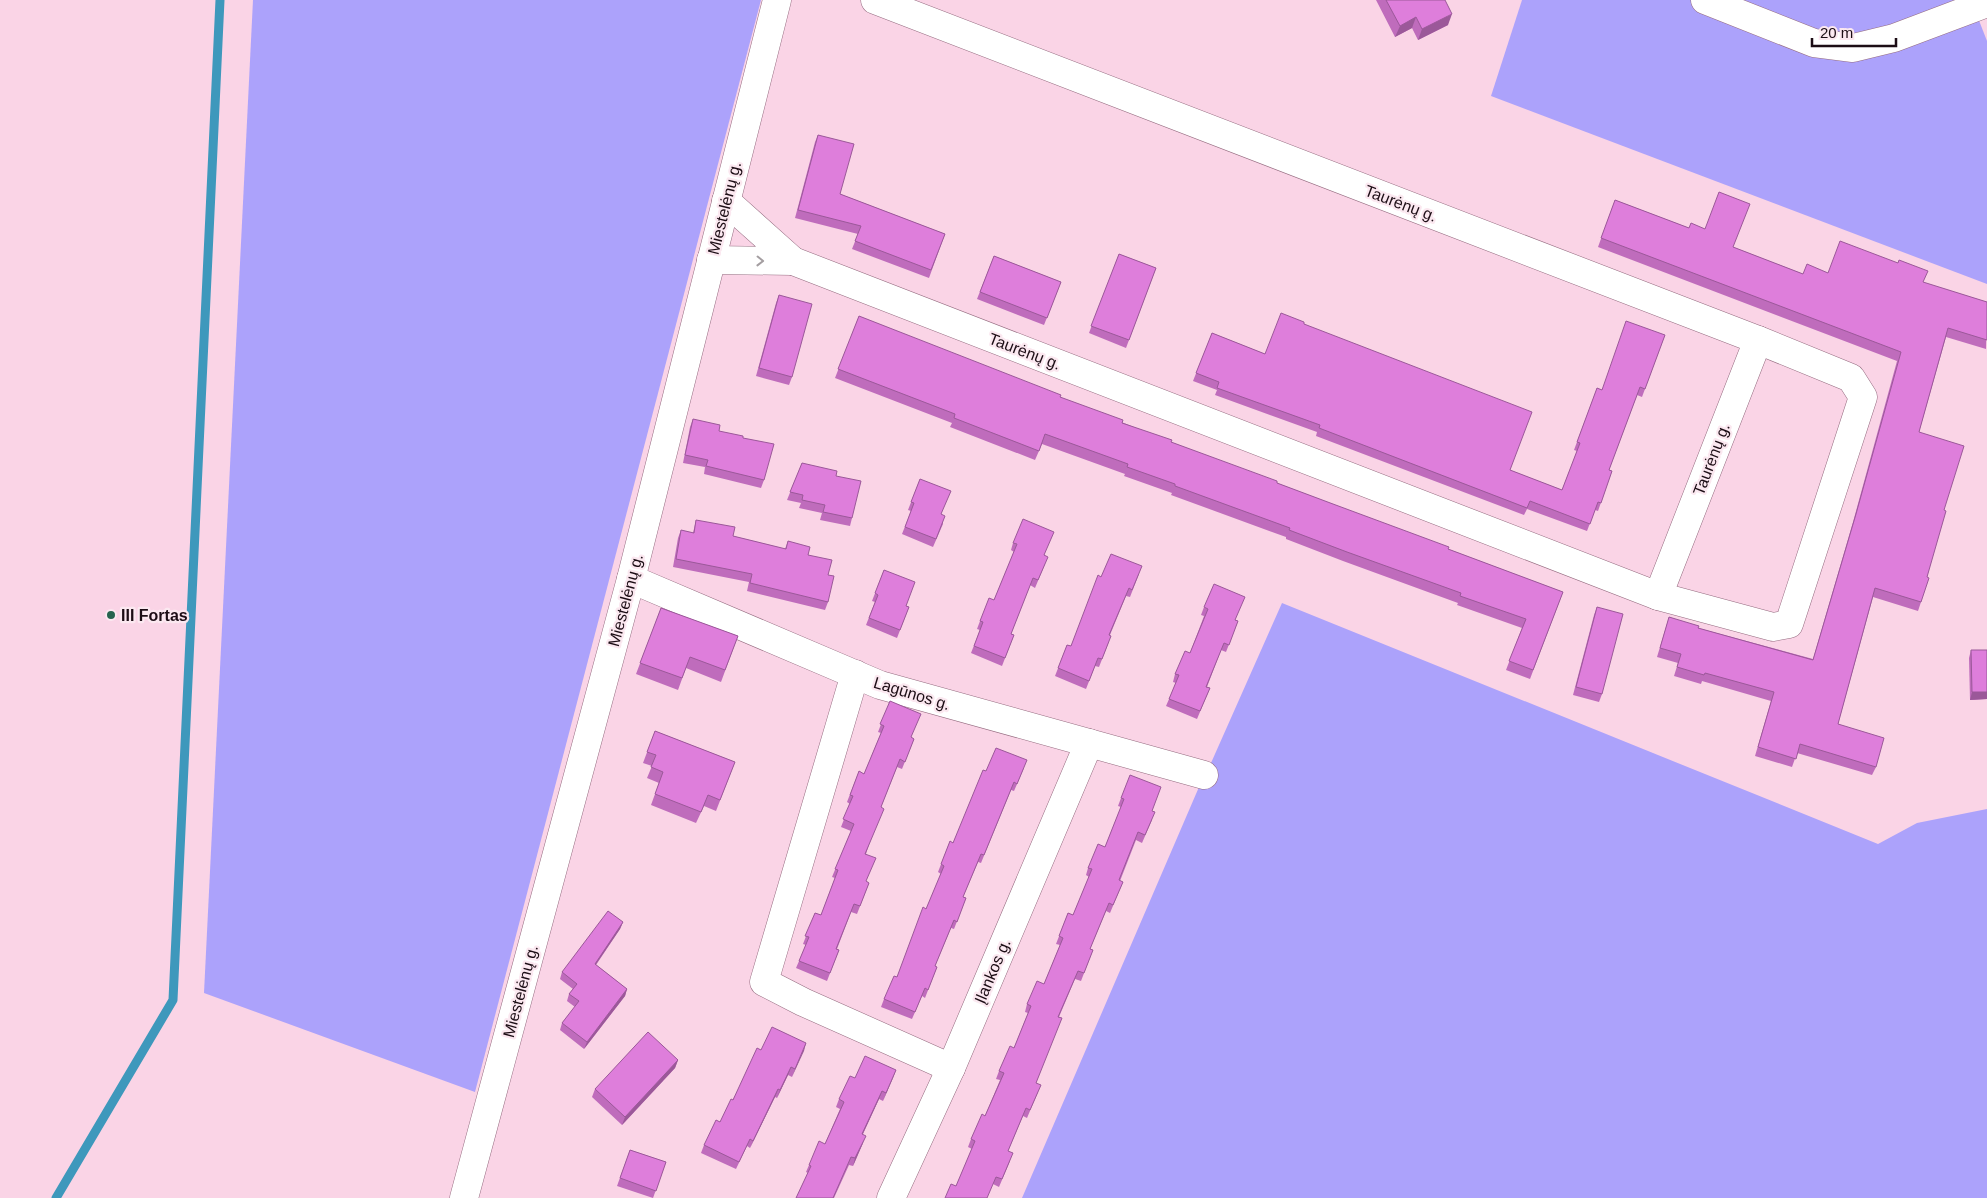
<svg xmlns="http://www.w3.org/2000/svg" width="1987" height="1198" viewBox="0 0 1987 1198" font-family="Arial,sans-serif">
  <rect width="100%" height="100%" fill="#fad4e6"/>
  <g fill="#aca2fb">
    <polygon points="253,0 761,0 475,1092 204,993"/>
    <polygon points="1522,0 1971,0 1987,41 1987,284 1491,96"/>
    <polygon points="1282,603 1878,844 1917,823 1987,809 1987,1198 1022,1198 1199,787 1211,763"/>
  </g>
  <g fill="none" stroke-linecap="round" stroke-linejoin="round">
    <polyline stroke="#3e98bc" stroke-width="9" points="56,1198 173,1000 220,0"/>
    <defs>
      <g id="minor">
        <polyline points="1705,0 1814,43 1853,48 1894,38 1987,3"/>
        <polyline points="711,260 793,261 726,201"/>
        <polyline points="793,261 1658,596 1758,340 875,0"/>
        <polyline points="631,579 880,685 1204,775"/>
        <polyline points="1658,596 1773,627 1789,624 1863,397 1851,378 1758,340"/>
        <polyline points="855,674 764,982 803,1002 951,1068"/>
        <polyline points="464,1198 631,579 777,0"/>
        <polyline points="891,1198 951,1068 1089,743"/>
      </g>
    </defs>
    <use href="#minor" stroke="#956c80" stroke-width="29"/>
    <use href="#minor" stroke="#fff" stroke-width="28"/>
  </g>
  <g fill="#bf6cbc">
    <polygon points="1376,0 1445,0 1448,25 1418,40 1412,28 1395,37"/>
    <polygon points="818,135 840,194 945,234 929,278 852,249 858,234 795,218 815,142"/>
    <polygon points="1615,200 1689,228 1705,229 1733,247 1803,274 1828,273 1924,283 1987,302 1986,349 1946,337 1919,432 1944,510 1927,577 1921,602 1918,611 1873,597 1838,724 1876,767 1872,775 1797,753 1792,767 1755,756 1771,701 1702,681 1701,684 1674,676 1678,663 1657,657 1669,617 1698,628 1813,659 1853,522 1897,361 1598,247"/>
    <polygon points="1119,254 1156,268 1126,348 1089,333"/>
    <polygon points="994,256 1061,282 1044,325 977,299"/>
    <polygon points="779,295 792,377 789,385 756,376 776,303"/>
    <polygon points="859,316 1171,442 1448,549 1563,592 1530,679 1506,670 1522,628 1457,605 1458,603 1343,561 1286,539 1286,537 1171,495 1172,493 1124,476 1125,474 1042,444 1035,460 950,427 952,423 835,378"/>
    <polygon points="1304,324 1510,470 1562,490 1577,451 1574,450 1597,388 1602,390 1665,335 1642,397 1637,395 1609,470 1612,471 1598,511 1595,510 1587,531 1527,509 1524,515 1316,436 1317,432 1215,395 1217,390 1193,381 1212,333 1265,354"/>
    <polygon points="693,419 719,431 743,438 764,480 761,488 704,474 705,467 683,463 690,427"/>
    <polygon points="802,463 836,476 852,518 850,526 820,520 822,513 799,508 801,503 787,500"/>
    <polygon points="920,479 942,515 943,524 933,547 902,534 911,511 908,510"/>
    <polygon points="696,520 733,536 785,549 788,541 808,555 828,575 828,602 825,610 747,591 749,582 673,567 678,538 681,530 693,533"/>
    <polygon points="1013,543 1045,555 1045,564 1035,588 1030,585 1011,634 1014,635 1002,666 971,653 980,630 977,629 980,621 994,600 1014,552 1011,550"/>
    <polygon points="884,570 906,606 909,607 897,638 866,625 875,602 872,601"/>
    <polygon points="1139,574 1130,597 1126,596 1110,635 1108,644 1099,667 1095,666 1086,689 1055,676 1067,645 1071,646 1101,577"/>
    <polygon points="1204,607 1238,621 1226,652 1221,650 1207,687 1210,688 1197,719 1166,706 1176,683 1173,682 1175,674 1190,653 1204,616 1201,615"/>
    <polygon points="1597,607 1602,694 1599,702 1573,695 1594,615"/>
    <polygon points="661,608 738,636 721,682 686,668 678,690 636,674"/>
    <polygon points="1971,650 1987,650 1987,699 1970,700 1969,658"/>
    <polygon points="890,701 911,737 914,739 902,769 897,767 881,807 866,854 866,881 869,883 857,914 851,912 837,949 839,950 827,981 796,968 806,945 803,944 815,913 821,915 835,878 832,877 851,831 841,827 850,804 847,802 859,771 864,774 881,733 878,732"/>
    <polygon points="655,731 735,762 716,811 704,806 696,823 651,805 659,783 647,778 652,766 643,763"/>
    <polygon points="1024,768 1014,791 1011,790 981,863 978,862 963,897 966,898 954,929 951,928 935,966 937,967 925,998 922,996 912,1019 881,1007 884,999 897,977 941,874 938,872 950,841 953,843 986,771"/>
    <polygon points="1121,798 1152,811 1152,820 1142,843 1136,840 1120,881 1123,882 1110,913 1106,911 1090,949 1093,950 1081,981 1075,979 1059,1017 1036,1083 1038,1092 1027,1118 1023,1116 1008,1151 1010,1161 999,1187 993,1184 956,1186 972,1149 968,1147 971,1139 985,1116 1000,1080 996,1079 999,1071 1014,1048 1028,1013 1025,1012 1027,1004 1044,984 1060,945 1056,944 1068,913 1073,915 1089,877 1086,875 1088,868 1105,847 1121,807 1118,806"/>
    <polygon points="623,922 620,929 596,965 627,989 625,996 584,1049 560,1030 562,1023 575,1007 567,1001 569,994 573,989 560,979 562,972"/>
    <polygon points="806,1043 792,1077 788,1075 777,1098 775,1097 750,1148 747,1146 736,1169 701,1153 704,1145 720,1122 761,1050"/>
    <polygon points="678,1060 675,1068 622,1125 592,1097 595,1089"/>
    <polygon points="896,1070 883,1101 879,1099 863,1134 863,1143 853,1166 849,1165 834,1198 796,1198 808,1173 806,1172 809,1165 825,1144 840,1109 836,1107 839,1099 855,1078"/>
    <polygon points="630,1150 666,1162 653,1198 617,1186"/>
  </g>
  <g fill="#9b5899">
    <polygon points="1452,14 1448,25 1418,40 1422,29"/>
    <polygon points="1416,17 1412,28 1395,37 1400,26"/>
    <polygon points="1972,692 1987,692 1987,699 1970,700"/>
    <polygon points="623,922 620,929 592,970 595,964"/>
    <polygon points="627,989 625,996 584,1049 587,1042"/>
    <polygon points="806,1043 804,1051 792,1077 795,1069"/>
    <polygon points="678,1060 675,1068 622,1125 625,1117"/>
    <polygon points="791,1067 788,1075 777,1098 780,1090"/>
    <polygon points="896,1070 893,1078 883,1101 886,1093"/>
    <polygon points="778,1089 775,1097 750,1148 753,1141"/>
    <polygon points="882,1091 879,1099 859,1142 862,1134"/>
    <polygon points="866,1136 863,1143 853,1166 855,1158"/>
  </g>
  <g fill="#de7edb" stroke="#9b5899">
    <polygon points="1386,0 1445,0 1452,14 1422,29 1416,17 1400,26"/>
    <polygon points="818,135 854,144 840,194 945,234 931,270 855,241 861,226 798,210"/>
    <polygon points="1719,192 1750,204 1733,247 1803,274 1807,264 1828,273 1840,241 1898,263 1899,260 1928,271 1923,282 1987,302 1987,340 1948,328 1919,432 1964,446 1944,510 1946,511 1927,577 1929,578 1921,602 1875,588 1838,724 1884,738 1876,767 1800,744 1796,759 1758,747 1774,692 1705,673 1704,675 1677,667 1681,654 1660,648 1669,617 1699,626 1698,628 1813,660 1856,514 1901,352 1601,238 1615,200 1689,228 1691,223 1705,229"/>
    <polygon points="1119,254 1156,268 1129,340 1091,326"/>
    <polygon points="994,256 1061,282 1047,318 980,292"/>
    <polygon points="779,295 812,304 792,377 759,368"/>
    <polygon points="1281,313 1304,322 1304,324 1532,412 1510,470 1562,490 1580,443 1577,442 1597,388 1602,390 1626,321 1665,335 1645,389 1640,387 1609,470 1612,471 1601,503 1598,502 1590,524 1530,501 1527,508 1319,428 1320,425 1217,388 1219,382 1196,373 1212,333 1265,354"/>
    <polygon points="859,316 1061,395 1060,397 1123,420 1122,423 1172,440 1171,442 1277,481 1277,483 1333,504 1449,547 1448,549 1563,592 1533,670 1509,661 1526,619 1460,596 1461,593 1347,552 1289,530 1290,528 1175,486 1175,484 1127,467 1128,464 1045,434 1039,451 954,418 955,414 838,369"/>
    <polygon points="693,419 720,425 719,431 743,436 743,438 774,444 764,480 706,466 708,460 685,455"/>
    <polygon points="802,463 837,471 836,476 861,481 852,518 823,512 825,505 802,500 803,495 790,492"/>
    <polygon points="920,479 951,491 941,514 945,516 936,539 905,527 914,503 911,502"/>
    <polygon points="1023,519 1054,532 1044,555 1048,557 1038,580 1033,578 1011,634 1014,635 1005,658 974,646 983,622 980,621 989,598 994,600 1017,544 1013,543"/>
    <polygon points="696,520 735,527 733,536 786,549 788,541 810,547 808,555 832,560 828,575 834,576 828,602 750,583 752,574 676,559 681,530 694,533"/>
    <polygon points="1111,554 1142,566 1132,590 1129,588 1109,635 1111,636 1102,659 1098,658 1089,681 1058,668 1067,645 1071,646 1098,575 1101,577"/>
    <polygon points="884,570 915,582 906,606 909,607 900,630 869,618 878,595 875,593"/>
    <polygon points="1214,584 1245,597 1235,620 1238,621 1229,645 1224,643 1206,687 1210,688 1200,711 1169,699 1179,675 1175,674 1185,651 1190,653 1208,609 1204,607"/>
    <polygon points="1597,607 1623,614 1602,694 1576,687"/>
    <polygon points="661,608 738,636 725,670 690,657 682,678 640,663"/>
    <polygon points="1971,650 1987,650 1987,692 1972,692"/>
    <polygon points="890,701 921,714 911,737 914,739 905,762 900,759 881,807 884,809 865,854 876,858 866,881 869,883 860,906 854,904 836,949 839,950 830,973 799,961 809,937 805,936 815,913 821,915 838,870 835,869 854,824 843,819 853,796 850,795 859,771 864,774 884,726 880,724"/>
    <polygon points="655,731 735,762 720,800 708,795 701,812 655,794 663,772 651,767 656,755 647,752"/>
    <polygon points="996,748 1027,760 1017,784 1014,782 984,855 981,854 963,897 966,898 957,922 954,920 935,966 937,967 928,990 925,988 915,1012 884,999 894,976 897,977 923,907 926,909 944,866 941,864 950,841 953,843 983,770 986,771"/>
    <polygon points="1130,775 1161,787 1152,811 1155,812 1145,835 1138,832 1119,880 1123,882 1113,905 1109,903 1090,949 1093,950 1084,973 1078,971 1058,1017 1062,1018 1036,1083 1041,1085 1030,1110 1026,1108 1008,1151 1013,1153 1002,1179 996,1177 987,1198 945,1198 951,1184 956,1186 975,1141 971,1139 982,1114 985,1116 1004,1073 999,1071 1010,1046 1014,1048 1031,1006 1027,1004 1037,981 1044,984 1063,938 1059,936 1068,913 1073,915 1092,869 1088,868 1098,844 1105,847 1124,799 1121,798"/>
    <polygon points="608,911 623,922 595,964 627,989 587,1042 562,1023 579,1001 569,994 577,984 562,972"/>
    <polygon points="772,1027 806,1043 795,1069 791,1067 780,1090 778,1089 753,1141 750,1139 739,1162 704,1145 716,1120 720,1122 731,1099 733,1100 757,1048 761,1050"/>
    <polygon points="648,1032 678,1060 625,1117 595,1089"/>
    <polygon points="865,1056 896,1070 886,1093 882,1091 862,1134 866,1136 855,1158 851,1157 833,1198 796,1198 811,1166 809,1165 819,1141 825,1144 844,1102 839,1099 850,1076 855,1078"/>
    <polygon points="630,1150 666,1162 656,1191 620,1178"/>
  </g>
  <defs><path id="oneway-chevron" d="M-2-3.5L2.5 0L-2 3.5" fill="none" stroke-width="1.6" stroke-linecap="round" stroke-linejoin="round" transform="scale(1.25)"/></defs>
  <use stroke="#a49ea1" href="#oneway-chevron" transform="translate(760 261) rotate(1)"/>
  <circle fill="#26634f" stroke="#fbe8f0" stroke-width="2" cx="111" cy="615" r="5"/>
  <g text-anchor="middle" stroke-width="4.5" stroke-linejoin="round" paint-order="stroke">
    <g font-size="16" fill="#1c0d15" stroke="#fbe8f0">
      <text transform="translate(1401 203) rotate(21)" y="6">Taurėnų g.</text>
      <text transform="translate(724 208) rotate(-76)" y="6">Miestelėnų g.</text>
      <text transform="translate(1025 351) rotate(21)" y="6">Taurėnų g.</text>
      <text transform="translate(1711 459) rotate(-69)" y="6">Taurėnų g.</text>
      <text transform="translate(625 600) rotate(-75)" y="6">Miestelėnų g.</text>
      <text transform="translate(912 693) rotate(17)" y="6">Lagūnos g.</text>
      <text transform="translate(992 971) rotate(-67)" y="6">Įlankos g.</text>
      <text transform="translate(520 991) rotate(-75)" y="6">Miestelėnų g.</text>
    </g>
    <g font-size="16" font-weight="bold" fill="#1c0d15" stroke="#fbe8f0" text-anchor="start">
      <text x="121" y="621">III Fortas</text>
    </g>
  </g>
  <path d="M1812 38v8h84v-8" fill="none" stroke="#1c0d15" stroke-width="2.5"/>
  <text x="1820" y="38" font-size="15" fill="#1c0d15" stroke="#fbe8f0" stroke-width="4" paint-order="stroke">20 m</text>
</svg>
